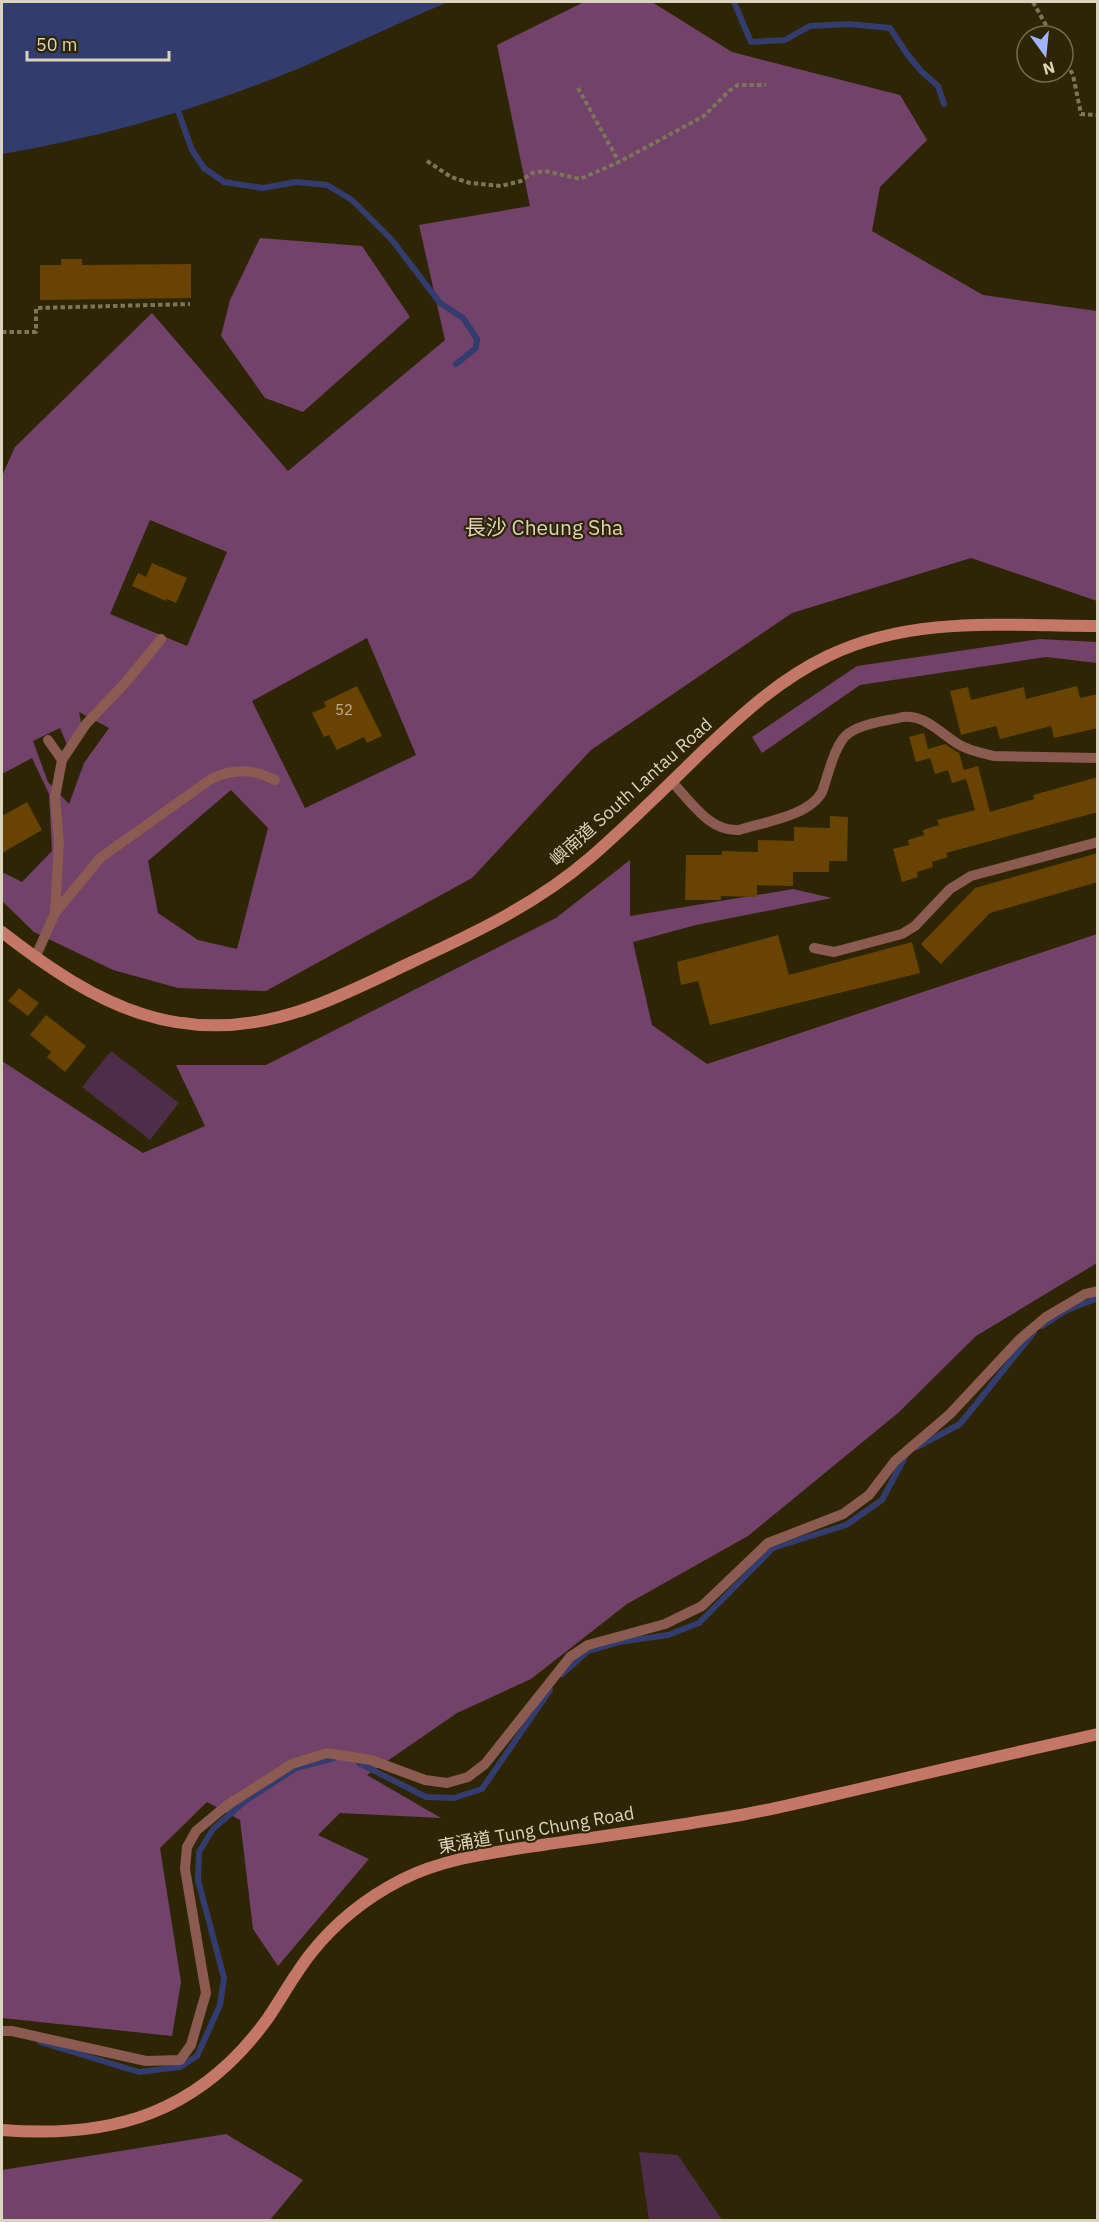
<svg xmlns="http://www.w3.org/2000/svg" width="1099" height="2222" viewBox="0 0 1099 2222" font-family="'IBM Plex Sans','Noto Sans TC',sans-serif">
  <rect width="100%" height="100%" fill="#2e2504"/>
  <g fill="#4d2d47">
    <polygon points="111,1051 179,1103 150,1140 82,1087"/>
    <polygon points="639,2152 678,2155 722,2220 649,2220"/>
  </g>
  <g fill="#72426a" fill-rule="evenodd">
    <path d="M584,2H652L732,52L900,95L927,140L880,187L872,231L983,295L1097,311V601L971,558L792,613L591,750L472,878L266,991L178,988L113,970L34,932L2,901V872L22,882L52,851L49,794L32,758L2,774V476L15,447L152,313L288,471L445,340L419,225L530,206L497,45ZM150,520L227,552L187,646L110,614ZM367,638L416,755L305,808L252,701ZM79,712L109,728L84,763L69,804L48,782L33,741L60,728L67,745L84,737ZM231,790L268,828L237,949L198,940L158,913L148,861Z"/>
    <polygon points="260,238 362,246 410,317 303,412 265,398 221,336 230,300"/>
    <polygon points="1040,639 1097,642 1097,663 1046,657 860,685 762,753 752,737 857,666"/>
    <polygon points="630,860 630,916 793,889 832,898 696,925 633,942 652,1025 707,1064 1097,934 1097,1263 976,1336 898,1413 748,1536 627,1604 531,1679 457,1713 367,1775 441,1818 340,1813 318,1835 369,1859 278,1966 253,1929 240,1820 207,1802 160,1848 181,1982 172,2036 2,2018 2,1061 143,1153 205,1126 176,1065 266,1065 556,918"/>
    <polygon points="226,2134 303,2180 270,2220 2,2220 2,2170"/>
  </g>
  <path fill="#323c6f" d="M2,2H448C401,22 354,44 307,65C210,106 105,137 2,154Z"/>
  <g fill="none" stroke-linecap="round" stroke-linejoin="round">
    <g stroke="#323c6f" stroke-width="6">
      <polyline points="734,2 751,42 785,40 810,26 849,24 890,28 907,54 921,71 938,86 944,104"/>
      <polyline points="178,111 192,150 204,168 224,182 263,188 296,182 327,185 352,200 392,240 440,303 463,318 477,339 476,348 456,364"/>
      <polyline points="1042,1326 1067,1310 1098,1298"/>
      <polyline points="917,1447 960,1424 1034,1332"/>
      <polyline points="562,1674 588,1651 619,1642 668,1635 699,1623 773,1548 846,1525 882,1500 905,1457"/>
      <polyline points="359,1763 426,1797 454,1798 482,1789 550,1690"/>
      <polyline points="40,2042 139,2072 180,2067 197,2056 220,2005 224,1978 198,1880 199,1852 213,1829 244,1802 296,1768 334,1758"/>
    </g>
  </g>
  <g fill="#684302">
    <polygon points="61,259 82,259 82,265 191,264 191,298 40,300 40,265 61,265"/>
    <polygon points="152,563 187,578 176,603 167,599 166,601 132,586 138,573 146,577"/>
    <polygon points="357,686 382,736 367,743 364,737 337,750 329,735 324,737 312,713 326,707 324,702"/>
    <polygon points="1077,686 1080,698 1098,694 1098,728 1054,738 1051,726 1000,739 996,726 961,735 950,691 968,687 971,700 1024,687 1026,699"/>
    <polygon points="924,733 928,749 945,744 959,753 964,770 978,766 990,812 1034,799 1033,795 1098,777 1098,812 946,853 948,857 932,862 933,867 917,872 918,877 902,882 893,849 909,845 908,840 924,835 923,830 939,825 937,820 975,810 966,779 952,783 948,770 935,774 930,758 916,762 909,737"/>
    <polygon points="27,802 42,830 2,853 2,816"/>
    <polygon points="830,816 848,817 847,861 829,861 829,872 793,872 793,886 757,885 757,897 721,896 721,900 685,900 686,855 722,855 722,851 758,852 758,840 794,841 794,827 830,828"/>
    <polygon points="1098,853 1098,882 990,913 941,964 921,944 975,888"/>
    <polygon points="778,935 789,975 912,942 920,973 710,1025 698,981 681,985 677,962"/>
    <polygon points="19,988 39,1003 28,1016 8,1001"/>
    <polygon points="46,1015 86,1046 65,1072 47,1057 51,1052 30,1035"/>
  </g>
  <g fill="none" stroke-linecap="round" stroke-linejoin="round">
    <g stroke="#7d7558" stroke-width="4" stroke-dasharray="4.5 3" stroke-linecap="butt">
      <polyline points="1033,2 1052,36"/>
      <polyline points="1063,57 1073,75 1081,114 1098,115"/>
      <polyline points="578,88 619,162"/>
      <polyline points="427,161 451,177 470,183 501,186 521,181 532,173 545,171 580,179 619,162 704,116 729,91 738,85 766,85"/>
      <polyline points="2,332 36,332 36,308 190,304"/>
    </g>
    <g stroke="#8b5a50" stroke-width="10">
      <polyline points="48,740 62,760 55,797 59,842 55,913"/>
      <polyline points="62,760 86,724 126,682 161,639"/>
      <path d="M671,781C691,801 709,832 739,830C764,822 809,816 822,792C828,776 835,742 849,733C863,723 887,721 903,717C926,715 940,733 958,744C969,751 982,753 994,756L1098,758"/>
      <polyline points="814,948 834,952 902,934 915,926 950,889 971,876 1098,842"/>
      <path d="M35,958L55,913L100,858L211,779C234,768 253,769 275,780"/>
      <polyline points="2,2031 12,2031 146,2061 180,2060 191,2045 206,1993 185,1869 187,1847 196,1831 226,1806 292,1764 327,1753 371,1760 425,1780 447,1783 468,1777 485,1764 570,1657 588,1645 665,1624 702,1606 768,1543 843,1514 869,1495 895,1461 950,1414 1020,1339 1046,1317 1085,1294 1098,1291"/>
    </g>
    <g stroke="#c47766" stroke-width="12">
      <path d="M2,932C97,1006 183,1052 306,1009C343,996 378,978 414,961C477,932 538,903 591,857C630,823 667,786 704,750C742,714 780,679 828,656C913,615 1006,626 1098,626"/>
      <path d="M2,2130C113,2139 200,2113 268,2018C283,1996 295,1973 312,1952C336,1922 366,1898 401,1880C446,1857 498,1852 548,1844C612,1835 677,1826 741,1815C785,1807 828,1796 872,1786C947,1768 1022,1751 1098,1734"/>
    </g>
  </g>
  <g text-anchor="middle" stroke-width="4.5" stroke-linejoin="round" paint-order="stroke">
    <g font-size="15" fill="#beb08e">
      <text x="344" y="715">52</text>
    </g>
    <g font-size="18" fill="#dbd4bd" stroke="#2e2504">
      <text transform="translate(631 792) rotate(-42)" y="6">嶼南道 South Lantau Road</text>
      <text transform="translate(536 1830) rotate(-10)" y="6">東涌道 Tung Chung Road</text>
    </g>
    <g font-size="21" fill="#dbd4bd" stroke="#2e2504">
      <text x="544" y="535">長沙 Cheung Sha</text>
    </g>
  </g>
  <rect width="1099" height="2222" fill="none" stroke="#dbd4bd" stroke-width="6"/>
  <g transform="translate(1045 54) rotate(165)"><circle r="28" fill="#2e2504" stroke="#736b4e" stroke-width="1.5"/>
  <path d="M0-4.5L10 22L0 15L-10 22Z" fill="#a1b3fd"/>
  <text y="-9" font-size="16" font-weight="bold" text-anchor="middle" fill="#dbd4bd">N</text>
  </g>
  <path d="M27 51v9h142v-9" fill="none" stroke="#dbd4bd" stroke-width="3"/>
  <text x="36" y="51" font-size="18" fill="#dbd4bd" stroke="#2e2504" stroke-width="4.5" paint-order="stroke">50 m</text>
</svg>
